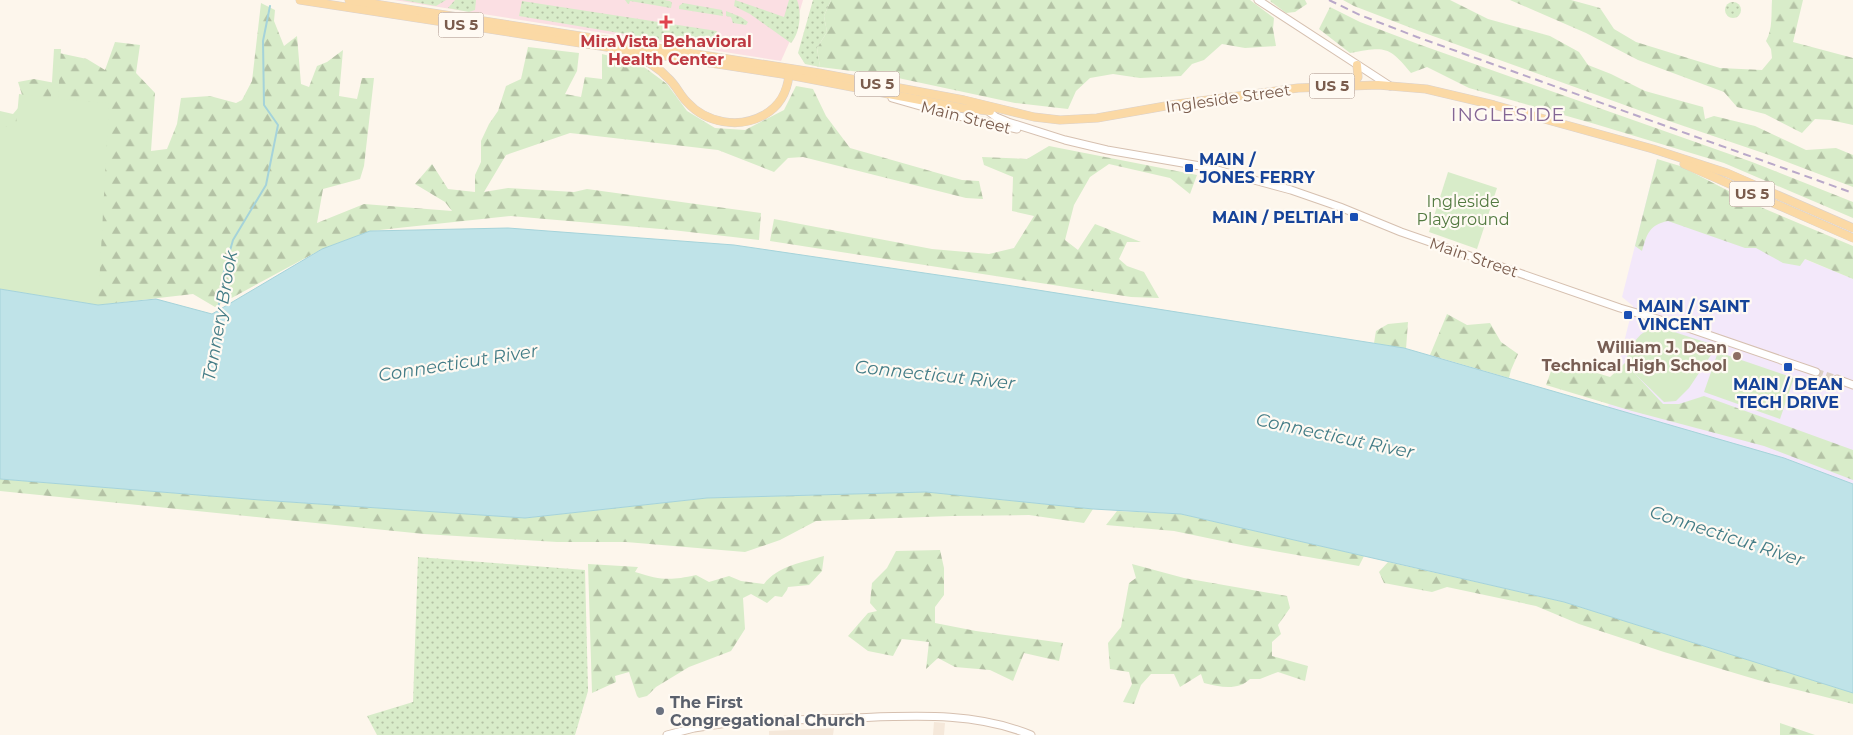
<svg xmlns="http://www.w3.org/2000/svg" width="1853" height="735" viewBox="0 0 1853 735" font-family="Montserrat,sans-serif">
  <defs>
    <pattern id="grass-dots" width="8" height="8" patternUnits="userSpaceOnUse" patternTransform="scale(1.25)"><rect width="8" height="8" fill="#d8ecc9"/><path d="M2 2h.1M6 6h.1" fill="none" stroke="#b4c2a5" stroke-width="1.8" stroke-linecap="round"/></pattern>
    <pattern id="forest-firs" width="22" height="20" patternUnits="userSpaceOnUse" patternTransform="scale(1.25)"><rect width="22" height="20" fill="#d8ecc9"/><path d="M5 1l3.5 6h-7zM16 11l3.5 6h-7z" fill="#b4c2a5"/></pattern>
  </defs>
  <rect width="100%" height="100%" fill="#fdf6ec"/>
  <g fill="#f5e8da">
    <polygon points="934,722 945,723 944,735 933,735"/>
    <polygon points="834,728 833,735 769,735 769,731"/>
  </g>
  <polygon fill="#f3e8fa" points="1657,159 1687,172 1802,258 1853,279 1853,484 1784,458 1608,407 1633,306 1622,297"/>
  <polygon fill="#fbdfe3" points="394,0 803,0 793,34 781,61"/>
  <g fill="url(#grass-dots)">
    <polygon points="402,0 446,0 436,6"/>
    <polygon points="455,0 476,0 475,10 469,12 448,8"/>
    <polygon points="625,0 664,0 670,1 672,3 671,8 630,1 629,4 628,4"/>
    <path d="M735,0L784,17L789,0H797C802,12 800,33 791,43L788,41L750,14L734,6Z"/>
    <polygon points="813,0 831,0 824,16 827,32 817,48 820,67 805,64 798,53"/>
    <polygon points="522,1 717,31 714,49 519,16"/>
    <circle cx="1733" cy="10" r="8"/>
    <polygon points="683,3 722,10 723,16 679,9 679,6"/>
    <polygon points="726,11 741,17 748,22 746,25 733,23 731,17 726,16"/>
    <polygon points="418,557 585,570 588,691 575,735 377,735 367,716 413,702"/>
  </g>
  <g fill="url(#forest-firs)">
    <polygon points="831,0 1250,0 1274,18 1273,29 1276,46 1245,48 1222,44 1204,60 1192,64 1181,76 1140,78 1113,74 1090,78 1076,91 1068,109 1015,103 884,75 820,67 817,48 827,32 824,16"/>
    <polygon points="1271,0 1305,0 1307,4 1295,12 1286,13 1270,1"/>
    <polygon points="1343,0 1450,0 1488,19 1550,36 1579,52 1588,65 1611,74 1645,91 1703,107 1705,119 1714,116 1755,126 1806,150 1836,148 1853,155 1853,187 1769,155 1669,121 1419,31 1354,6"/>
    <path d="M1510,0H1571L1600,8L1614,29L1636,42L1720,68L1762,70L1772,58L1771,49L1766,41C1773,29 1771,14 1772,0H1803L1793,42L1853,58V125L1830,120L1815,119L1802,133L1765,114L1737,107L1724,92L1638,60L1586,33Z"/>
    <polygon points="261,3 275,10 274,21 284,46 297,36 301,84 309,87 317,66 327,62 343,50 339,96 357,99 362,78 374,78 364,166 360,179 323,189 317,223 364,204 452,211 445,202 415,184 432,164 448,189 475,192 475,175 481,162 481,141 489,124 498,111 506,86 521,79 528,47 579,53 577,71 565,94 581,97 585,77 602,79 602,54 640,64 667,84 687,111 715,128 745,130 784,110 796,86 813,89 826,116 850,148 962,180 979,181 983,199 966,198 803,157 788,158 774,172 718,150 570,133 506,155 484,192 508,188 574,192 587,189 761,213 759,240 672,230 511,216 370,231 322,249 215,307 193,294 98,305 0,287 0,111 13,114 24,101 18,82 34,79 55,83 59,53 87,59 105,70 115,42 140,45 136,73 155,93 151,151 167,149 177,124 181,98 210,96 236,103 242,100 252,81"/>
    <path d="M1330,7L1360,22L1418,44L1752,162L1853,202V218L1724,163L1595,124L1469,88L1427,67L1411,73C1388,45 1385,47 1350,53L1319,29Z"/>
    <polygon points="1049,146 1197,175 1190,194 1170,178 1109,164 1090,177 1074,205 1065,240 1078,250 1095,224 1141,242 1127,242 1119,259 1127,266 1144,272 1159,298 1131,297 770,241 774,219 932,249 989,254 1014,248 1034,216 1012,211 1013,177 984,165 982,157 1027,159"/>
    <path d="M1657,159L1680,166L1758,206L1853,246V279L1805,259L1800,266L1783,263L1756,248H1745L1668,221C1649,225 1647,234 1642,251L1635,246Z"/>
    <polygon points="1447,314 1467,325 1490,323 1501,342 1518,354 1511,370 1509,378 1430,355"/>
    <polygon points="1408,322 1406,349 1374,343 1376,331 1388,324"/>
    <polygon points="1555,360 1610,377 1625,363 1663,404 1679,404 1704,396 1853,450 1853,480 1764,446 1632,411 1546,385"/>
    <polygon points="0,479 260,500 525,518 707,498 926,492 1093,509 1084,523 1029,515 952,516 816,521 780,540 745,552 626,542 557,542 424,534 0,491"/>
    <polygon points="1117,511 1181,514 1364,556 1359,566 1246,546 1174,531 1106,525"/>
    <polygon points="940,550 944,568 944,595 935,607 935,623 976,631 1063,643 1059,661 1024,653 1013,681 990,670 955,667 938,658 926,669 929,642 902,639 893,656 868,651 848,636 868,613 877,611 870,603 872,583 887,568 896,551"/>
    <path d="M824,556L822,571L809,585L788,587L787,590L782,597L775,596L767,603L751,594L743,598L745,629L731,651L689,667L656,687L647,696L639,698L637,696L629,672L615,676L616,682L592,693L588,564L638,567L635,572C661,580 669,581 696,575L709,582L729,576L741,581L764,584C777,566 804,562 824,556Z"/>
    <polygon points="1388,562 1564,602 1853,693 1853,704 1758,680 1664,652 1579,624 1536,606 1447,587 1432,592 1384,583 1379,572"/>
    <path d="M1132,564L1184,578L1287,596L1290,608L1278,625L1281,634L1272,642V656L1308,666L1305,681L1278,672L1260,679H1250C1238,691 1220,687 1204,683L1201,674L1180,687L1174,674H1151L1141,685L1134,704L1123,702L1132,684L1129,672L1110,669L1108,643L1121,627L1129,583L1136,578Z"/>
    <polygon points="1780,723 1815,735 1780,735"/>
  </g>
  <g fill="#d8ecc9">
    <polygon points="54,49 61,49 58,99 109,103 98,305 0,289 0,126 16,127 19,94 51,98"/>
    <polygon points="1448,172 1497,188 1477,249 1429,232"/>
    <path d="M1656,326L1717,346L1689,388L1676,401L1664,402L1631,370L1626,359C1632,343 1639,332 1656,326Z"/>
    <polygon points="1718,352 1794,378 1780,419 1704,392"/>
  </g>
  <polygon fill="#bfe3e8" stroke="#a5d3da" points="508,228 734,245 1006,285 1404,348 1784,458 1853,484 1853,693 1564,602 1181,514 1093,509 926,492 707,498 525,518 260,500 0,479 0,289 98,305 156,299 212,314 322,249 370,231"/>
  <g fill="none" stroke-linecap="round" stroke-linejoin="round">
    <polyline stroke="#a5d3da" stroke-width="2" points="218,311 223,275 233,240 266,185 278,125 264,105 263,41 270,6"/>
    <polyline stroke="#dcd0c4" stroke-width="7" stroke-dasharray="7 3.5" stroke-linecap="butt" points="1816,372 1837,379"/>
    <defs>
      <g id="secondary">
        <polyline points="1258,0 1390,86"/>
        <polyline points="892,98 941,112 1017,129"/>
        <polyline points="984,108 996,117 1008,122 1065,140 1107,150 1206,167 1291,190 1340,207 1401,232 1620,308 1691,329 1816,372"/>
        <polyline points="1837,379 1853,385"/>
        <path d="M667,735L694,728L727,723C768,720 809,720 849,718C911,716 973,711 1031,735"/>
      </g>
      <g id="primary">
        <polyline points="300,0 789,75 962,108 990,111"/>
        <polyline points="349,0 819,73 964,100 1034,117 1060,120 1097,118 1177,104 1298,88 1378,85 1426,89 1494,105 1653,149 1727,173 1853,228"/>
        <path d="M630,53C644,59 658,67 668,78C676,85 680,95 687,102C706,123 739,129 764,115C780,106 787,93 789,75"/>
        <polyline points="1353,85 1358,77 1357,65"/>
        <polyline points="1684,164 1853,238"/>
      </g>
    </defs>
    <use href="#secondary" stroke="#d6c0b0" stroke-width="9"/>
    <use href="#primary" stroke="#dad1cd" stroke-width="9"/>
    <use href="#secondary" stroke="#fff" stroke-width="7"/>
    <use href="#primary" stroke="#fbd9a5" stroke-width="8"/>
    <polyline stroke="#b9a8c9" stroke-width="2" stroke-dasharray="8 5" stroke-linecap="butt" points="1329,0 1360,15 1417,37 1853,193"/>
  </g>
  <path fill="#e0444e" stroke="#fffaf3" stroke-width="2" d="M663.5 14.5h5v5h5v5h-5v5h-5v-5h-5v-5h5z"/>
  <g fill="#1a4fb4" stroke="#fffaf3" stroke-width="2">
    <rect x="1184" y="163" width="10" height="10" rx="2.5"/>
    <rect x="1349" y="212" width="10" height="10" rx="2.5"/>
    <rect x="1623" y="310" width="10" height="10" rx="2.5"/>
    <rect x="1783" y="362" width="10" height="10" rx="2.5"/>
  </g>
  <circle fill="#8d6e63" stroke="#fffaf3" stroke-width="2" cx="1737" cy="356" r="5"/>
  <circle fill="#6b7280" stroke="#fffaf3" stroke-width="2" cx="660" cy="711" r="5"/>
  <g text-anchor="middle" stroke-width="4.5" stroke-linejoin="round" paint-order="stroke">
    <g fill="#fffaf3" stroke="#a28b7f" stroke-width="1">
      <rect x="438.5" y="12.5" width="45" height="25" rx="4"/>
      <rect x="854.5" y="71.5" width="45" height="25" rx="4"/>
      <rect x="1309.5" y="73.5" width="45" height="25" rx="4"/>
      <rect x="1729.5" y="181.5" width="45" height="25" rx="4"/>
    </g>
    <g font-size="15" font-weight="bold" fill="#7a5c4d">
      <text x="461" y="30">US 5</text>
      <text x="877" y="89">US 5</text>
      <text x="1332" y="91">US 5</text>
      <text x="1752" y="199">US 5</text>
    </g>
    <g font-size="16" font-weight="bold" fill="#be3a42" stroke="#fffaf3">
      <text x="666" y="47">MiraVista Behavioral<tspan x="666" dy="18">Health Center</tspan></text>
    </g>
    <g font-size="16" fill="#7a5c4d" stroke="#fffaf3">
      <text transform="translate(1228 98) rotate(-8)" y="6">Ingleside Street</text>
      <text transform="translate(966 117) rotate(14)" y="6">Main Street</text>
      <text transform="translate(1474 257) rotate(19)" y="6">Main Street</text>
    </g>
    <g font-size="16" font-weight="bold" fill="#164399" stroke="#fffaf3" text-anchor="start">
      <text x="1199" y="165">MAIN /<tspan x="1199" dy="18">JONES FERRY</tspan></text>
      <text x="1344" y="223" text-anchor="end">MAIN / PELTIAH</text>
      <text x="1638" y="312">MAIN / SAINT<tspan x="1638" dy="18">VINCENT</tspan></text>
      <text x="1788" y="390" text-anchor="middle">MAIN / DEAN<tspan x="1788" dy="18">TECH DRIVE</tspan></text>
    </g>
    <g font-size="16" fill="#537a41" stroke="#fffaf3">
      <text x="1463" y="207">Ingleside<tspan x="1463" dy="18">Playground</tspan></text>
    </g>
    <g font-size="16" font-weight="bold" fill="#785e54" stroke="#fffaf3" text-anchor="end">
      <text x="1727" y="353">William J. Dean<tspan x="1727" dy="18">Technical High School</tspan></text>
    </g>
    <g font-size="16" font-weight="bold" fill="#5b616d" stroke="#fffaf3" text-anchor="start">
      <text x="670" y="708">The First<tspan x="670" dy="18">Congregational Church</tspan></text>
    </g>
    <g font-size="18" font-style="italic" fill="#437c86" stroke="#fffaf3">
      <text transform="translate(220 316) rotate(-80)" y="6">Tannery Brook</text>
      <text transform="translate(458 363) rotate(-9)" y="6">Connecticut River</text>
      <text transform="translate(935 375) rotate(6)" y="6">Connecticut River</text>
      <text transform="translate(1335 436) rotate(12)" y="6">Connecticut River</text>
      <text transform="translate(1727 536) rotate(18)" y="6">Connecticut River</text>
    </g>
    <g font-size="19" letter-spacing="1" fill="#846695" stroke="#fffaf3">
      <text x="1508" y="121">INGLESIDE</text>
    </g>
  </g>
</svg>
